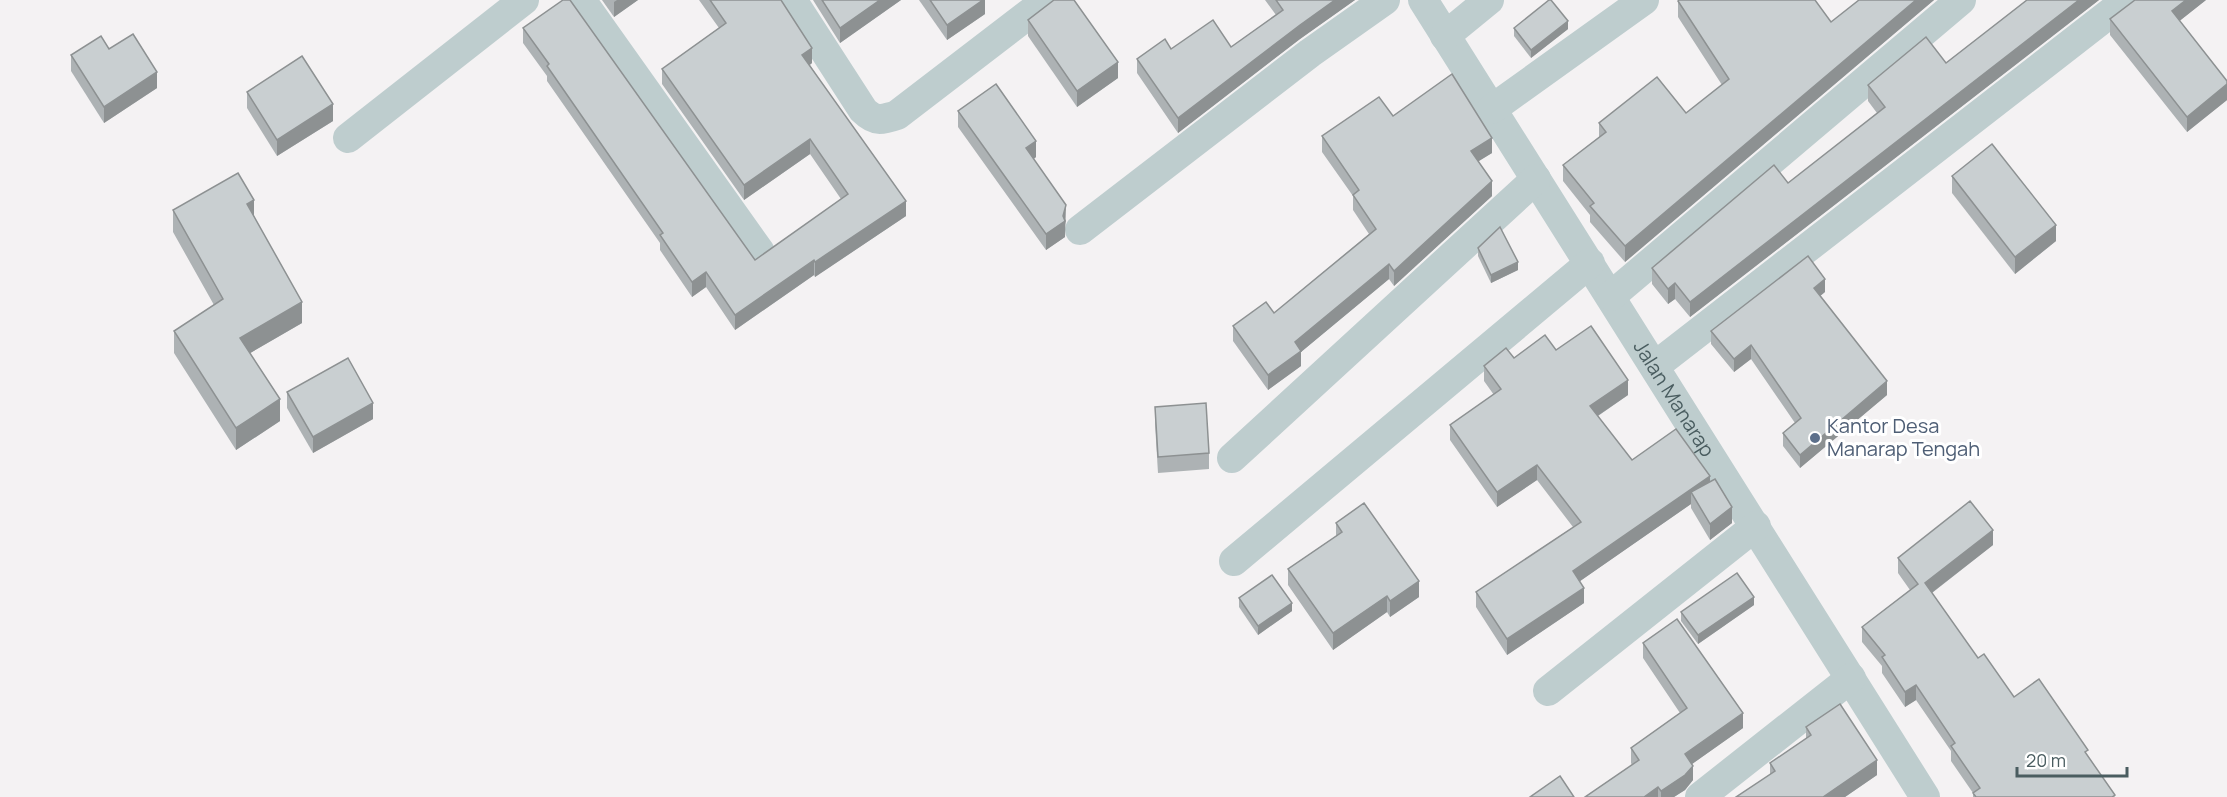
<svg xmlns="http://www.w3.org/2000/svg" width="2227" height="797" viewBox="0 0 2227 797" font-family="Manrope,sans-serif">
  <rect width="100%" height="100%" fill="#f4f2f3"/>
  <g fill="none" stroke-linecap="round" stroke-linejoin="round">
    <g stroke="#becdce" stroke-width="30">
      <polyline points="581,0 760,252"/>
      <path d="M792,0L863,110C875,122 882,120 897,115L1047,0"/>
      <path id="s1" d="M1423,0L1925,797"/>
      <polyline points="1445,36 1489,0"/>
      <polyline points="1492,109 1644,0"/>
      <polyline points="348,138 524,0"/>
      <polyline points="1080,230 1310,53 1385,0"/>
      <polyline points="1611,296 1961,0"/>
      <polyline points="1655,366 2127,0"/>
      <polyline points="1232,458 1536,179"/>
      <polyline points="1234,561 1590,263"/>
      <polyline points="1548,691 1756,526"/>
      <polyline points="1700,797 1851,678"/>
    </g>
  </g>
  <g fill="#adb2b4">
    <polygon points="602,0 638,0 614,17"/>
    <polygon points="699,0 781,0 812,63 810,65 906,216 815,277 814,275 735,330 706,287 692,297 660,250 660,243 547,81 547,76 523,43 523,28 755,260 841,199 810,154 744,200 662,84 662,69 719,28"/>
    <polygon points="813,0 901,0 840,43"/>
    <polygon points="919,0 985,0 985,14 947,40"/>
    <polygon points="1265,0 1355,0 1300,39 1178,133 1137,73 1137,59 1171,49 1231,47 1276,15"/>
    <polygon points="1859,0 1934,0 1625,262 1590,222 1590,215 1563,181 1563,165 1599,137 1599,123 1686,113 1722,85 1678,17 1678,1 1831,22"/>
    <polygon points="2027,0 2099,0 1690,317 1675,299 1668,304 1652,284 1652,268 1788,183 1877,113 1868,101 1868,85 1946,63"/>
    <polygon points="2206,0 2179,21 2227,81 2227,100 2187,132 2110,35 2110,19"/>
    <polygon points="1028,20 1118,78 1077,107 1028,36"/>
    <polygon points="1514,28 1568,29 1531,58 1514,36"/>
    <polygon points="109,49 157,88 104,123 71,71 71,55"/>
    <polygon points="247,92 333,121 277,156 247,108"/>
    <polygon points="958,111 1036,157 1034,159 1066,221 1065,225 1065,237 1046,250 958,127"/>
    <polygon points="1393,116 1492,153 1478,161 1492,196 1394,286 1389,279 1301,352 1301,366 1268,390 1233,341 1233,326 1274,313 1369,234 1353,210 1353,196 1322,152 1322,136"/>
    <polygon points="1952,176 2056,241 2015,274 1952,193"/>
    <polygon points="173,210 254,216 302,323 250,353 280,421 236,450 174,353 174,331 214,305 173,232"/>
    <polygon points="1478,248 1518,270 1491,283 1478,256"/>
    <polygon points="1825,292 1820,296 1887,395 1800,468 1783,446 1783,433 1795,423 1751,359 1734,372 1711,344 1711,331"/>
    <polygon points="1556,350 1628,395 1598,416 1632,460 1710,482 1732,523 1710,540 1691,508 1691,504 1580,581 1584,603 1507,655 1476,607 1476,592 1573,527 1537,480 1497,507 1450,440 1450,425 1494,395 1484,381 1484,366 1514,358"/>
    <polygon points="287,392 373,419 313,453 287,408"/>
    <polygon points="1155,407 1209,453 1209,469 1158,473 1155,423"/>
    <polygon points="1336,523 1419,597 1390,617 1387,612 1333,650 1288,585 1288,569 1336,536"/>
    <polygon points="1993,545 1932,593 1978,658 2014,697 2088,756 2115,797 1973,797 1973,793 1951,761 1951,751 1916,700 1905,707 1882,673 1882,666 1862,642 1862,627 1910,590 1898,573 1898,558"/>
    <polygon points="1239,598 1292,611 1258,635 1239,607"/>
    <polygon points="1754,605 1698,644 1681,621 1681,612"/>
    <polygon points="1643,643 1743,728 1692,764 1693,780 1685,790 1674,797 1585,797 1632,765 1631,763 1631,748 1680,713 1643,658"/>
    <polygon points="1806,727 1877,775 1845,797 1736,797 1770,775 1770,763 1806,739"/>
  </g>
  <g fill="#8d9192">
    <polygon points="617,0 638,0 614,17 614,2"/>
    <polygon points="880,0 901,0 840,43 840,28"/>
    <polygon points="983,0 985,0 985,14 947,40 947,25"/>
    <polygon points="1335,0 1355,0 1300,39 1178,133 1178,118 1300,25"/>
    <polygon points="1916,0 1934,0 1625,262 1625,246"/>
    <polygon points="2079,0 2099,0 1690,317 1690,302"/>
    <polygon points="2186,0 2206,0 2172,27 2172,11"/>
    <polygon points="1568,21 1568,29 1531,58 1531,50"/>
    <polygon points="812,48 812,63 802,70 802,55"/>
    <polygon points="1118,62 1118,78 1077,107 1077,91"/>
    <polygon points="157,72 157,88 104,123 104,107"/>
    <polygon points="2227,84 2227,100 2187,132 2187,117"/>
    <polygon points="333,104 333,121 277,156 277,140"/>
    <polygon points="1492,138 1492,153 1471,166 1471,151"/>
    <polygon points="810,139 810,154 744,200 744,185"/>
    <polygon points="1036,141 1036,157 1026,164 1026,148"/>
    <polygon points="1492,181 1492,196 1394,286 1394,271"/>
    <polygon points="254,200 254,222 247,204"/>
    <polygon points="906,201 906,216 815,277 815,262"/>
    <polygon points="1066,205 1065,237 1046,250 1046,234 1063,216"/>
    <polygon points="2056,225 2056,241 2015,274 2015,257"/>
    <polygon points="814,260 814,275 735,330 735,315"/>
    <polygon points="1518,262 1518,270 1491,283 1491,275"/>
    <polygon points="1389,264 1389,279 1301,352 1301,366 1268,390 1268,375 1295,342"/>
    <polygon points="706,272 706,287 692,297 692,282"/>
    <polygon points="1825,279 1825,292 1814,301 1814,288"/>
    <polygon points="1675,283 1675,299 1668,304 1668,289"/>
    <polygon points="302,302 302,323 240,359 240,338"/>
    <polygon points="1751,345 1751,359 1734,372 1734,359"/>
    <polygon points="1628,380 1628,395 1590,421 1590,406"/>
    <polygon points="1887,381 1887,395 1800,468 1800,455"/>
    <polygon points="280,399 280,421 236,450 236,428"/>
    <polygon points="373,403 373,419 313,453 313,437"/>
    <polygon points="1537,465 1537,480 1497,507 1497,492"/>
    <polygon points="1710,476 1710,492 1691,492 1691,504 1573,586 1573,571"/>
    <polygon points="1732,507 1732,523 1710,540 1710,524"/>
    <polygon points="1993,530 1993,545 1925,598 1925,583"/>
    <polygon points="1419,581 1419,597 1390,617 1390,601"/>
    <polygon points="1584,588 1584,603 1507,655 1507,639"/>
    <polygon points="1387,596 1387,612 1333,650 1333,633"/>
    <polygon points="1754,597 1754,605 1698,644 1698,635"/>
    <polygon points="1292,603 1292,611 1258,635 1258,626"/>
    <polygon points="1916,685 1916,700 1905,707 1905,692"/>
    <polygon points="1743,713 1743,728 1685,769 1685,754"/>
    <polygon points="1877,760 1877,775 1845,797 1823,797"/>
    <polygon points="1693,766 1693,780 1685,790 1674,797 1661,797 1661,791"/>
    <polygon points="1658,787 1658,797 1644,797"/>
  </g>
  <g fill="#c9cfd1" stroke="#8d9192" stroke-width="1.5">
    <polygon points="563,0 570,0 755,260 848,194 810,139 744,185 662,69 726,23 710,0 781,0 812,48 802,55 906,201 815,262 814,260 735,315 706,272 692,282 660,235 663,233 547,66 549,64 523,28"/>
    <polygon points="822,0 880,0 840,28"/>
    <polygon points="930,0 983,0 947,25"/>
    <polygon points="1054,0 1074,0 1118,62 1077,91 1028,20"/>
    <polygon points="1276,0 1335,0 1300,25 1178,118 1137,59 1165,39 1171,49 1213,20 1231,47 1283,10"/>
    <polygon points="1549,0 1551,0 1568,21 1531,50 1514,28"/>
    <polygon points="1679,0 1815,0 1831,22 1859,0 1916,0 1625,246 1590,206 1594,203 1563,165 1606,132 1599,123 1657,77 1686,113 1729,79 1678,1"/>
    <polygon points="2027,0 2079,0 1690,302 1675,283 1668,289 1652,268 1774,165 1788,183 1885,107 1868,85 1926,37 1946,63"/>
    <polygon points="2135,0 2186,0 2172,11 2227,81 2227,84 2187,117 2110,19"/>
    <polygon points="133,34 157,72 104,107 71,55 101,36 109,49"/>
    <polygon points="302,56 333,104 277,140 247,92"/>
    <polygon points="1452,74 1492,138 1471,151 1492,181 1394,271 1389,264 1295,342 1301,351 1268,375 1233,326 1266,302 1274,313 1376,229 1353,195 1359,190 1322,136 1379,97 1393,116"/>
    <polygon points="996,84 1036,141 1026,148 1066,205 1063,216 1065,221 1046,234 958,111"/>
    <polygon points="1992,144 2056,225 2015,257 1952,176"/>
    <polygon points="238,173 254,200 247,204 302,302 240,338 280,399 236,428 174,331 223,299 173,210"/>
    <polygon points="1500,227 1518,262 1491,275 1478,248"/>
    <polygon points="1808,256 1825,279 1814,288 1887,381 1800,455 1783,433 1801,418 1751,345 1734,359 1711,331"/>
    <polygon points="1591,326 1628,380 1590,406 1632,460 1676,429 1710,476 1573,571 1584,588 1507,639 1476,592 1581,522 1537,465 1497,492 1450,425 1501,389 1484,366 1506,348 1514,358 1545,335 1556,350"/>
    <polygon points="348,358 373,403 313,437 287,392"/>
    <polygon points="1206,403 1209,453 1158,457 1155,407"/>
    <polygon points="1715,479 1732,507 1710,524 1691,492"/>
    <polygon points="1970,501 1993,530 1925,583 1978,658 1984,654 2014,697 2039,679 2088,750 2085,752 2115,795 2112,797 1976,797 1973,793 1980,788 1951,746 1955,743 1916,685 1905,692 1882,657 1885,655 1862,627 1918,584 1898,558"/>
    <polygon points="1364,503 1419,581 1390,601 1387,596 1333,633 1288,569 1342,532 1336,523"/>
    <polygon points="1737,573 1754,597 1698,635 1681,612"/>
    <polygon points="1272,575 1292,603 1258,626 1239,598"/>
    <polygon points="1677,619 1743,713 1685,754 1693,766 1685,775 1661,791 1658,787 1644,797 1585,797 1639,760 1631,748 1687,708 1643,643"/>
    <polygon points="1840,704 1877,760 1823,797 1736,797 1775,771 1770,763 1811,735 1806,727"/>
    <polygon points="1560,776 1574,797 1530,797"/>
  </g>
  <circle fill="#5c6f8a" stroke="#fff" stroke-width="2" cx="1815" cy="438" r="6"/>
  <g text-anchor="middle" stroke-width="6" stroke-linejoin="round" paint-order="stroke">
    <g font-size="20" fill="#4a5d60" stroke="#fff">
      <text dy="7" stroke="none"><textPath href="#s1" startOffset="471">Jalan Manarap</textPath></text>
    </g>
    <g font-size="20" fill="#4e5e75" stroke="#fff" text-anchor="start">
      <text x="1827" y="433">Kantor Desa<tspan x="1827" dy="23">Manarap Tengah</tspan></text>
    </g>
  </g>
  <path d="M2017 767v9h110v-9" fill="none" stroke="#4a5d60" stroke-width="3"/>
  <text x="2026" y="767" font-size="18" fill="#4a5d60" stroke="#ffffff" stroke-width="4.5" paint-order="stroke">20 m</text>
</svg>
